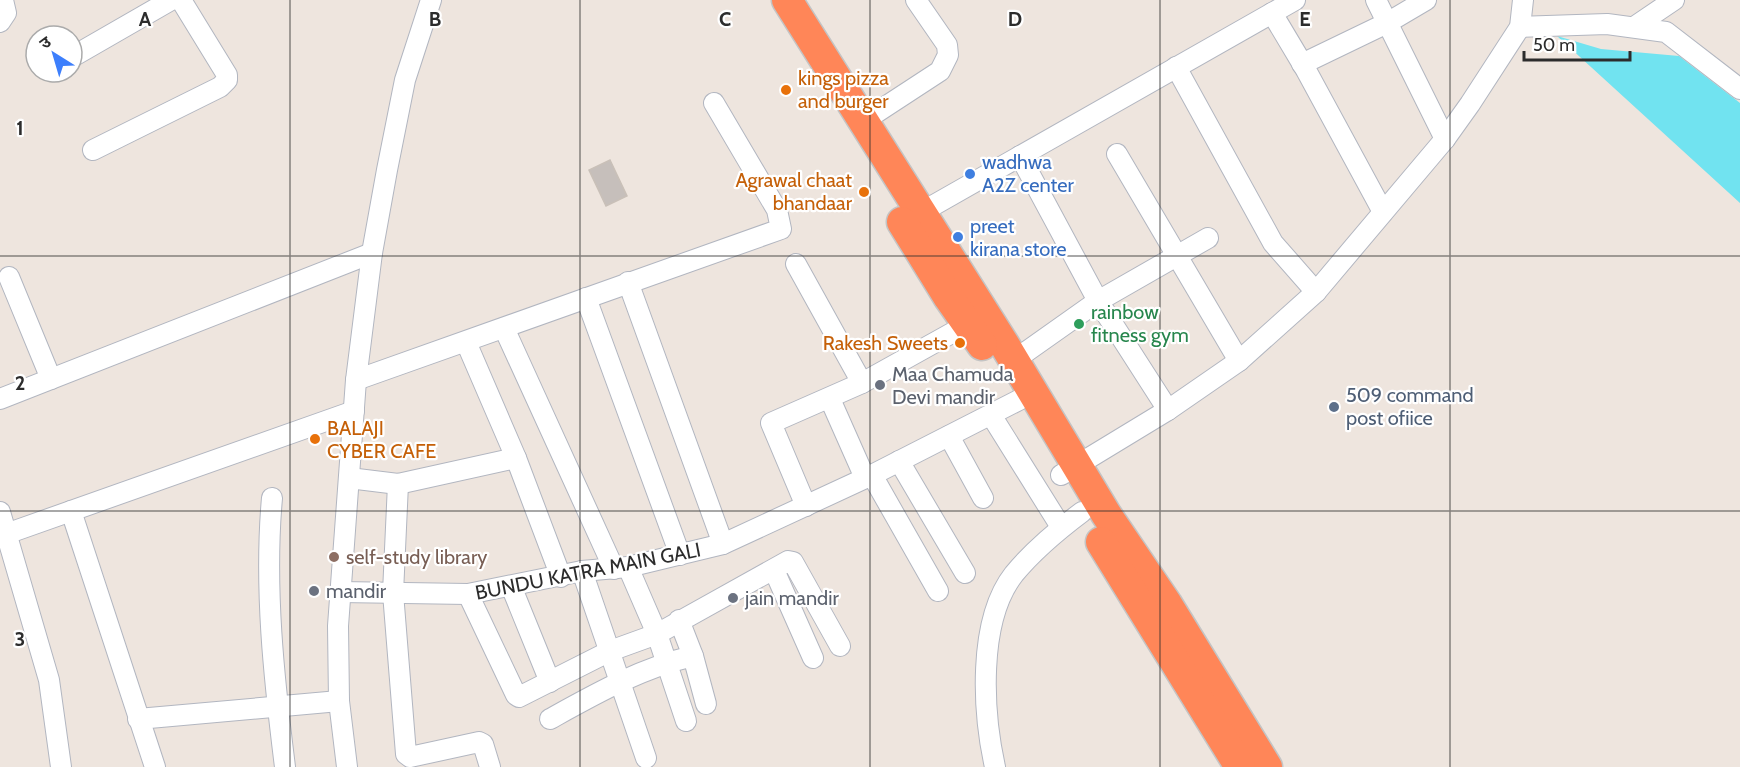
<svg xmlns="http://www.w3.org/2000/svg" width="1740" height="767" viewBox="0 0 1740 767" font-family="Cabin,'Noto Sans Devanagari',sans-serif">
  <rect width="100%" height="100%" fill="#eee5de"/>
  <polygon fill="#71e3f0" points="1557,36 1601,49 1679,56 1740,103 1740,203"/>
  <polygon fill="#c6bfbb" stroke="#c9c0b8" stroke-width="1.5" points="610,160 627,196 606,206 589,170"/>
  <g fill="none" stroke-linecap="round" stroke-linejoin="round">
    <defs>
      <g id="minor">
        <polyline points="1376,0 1445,139"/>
        <polyline points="1272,13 1306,70 1383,212"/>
        <polyline points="0,22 6,13 3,0"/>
        <polyline points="1520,27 1607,24 1666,32 1740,89"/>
        <polyline points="1634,27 1674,0"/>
        <polyline points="72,57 171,0"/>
        <polyline points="1302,64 1387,23 1426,0"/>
        <polyline points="1176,67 1273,243 1316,292"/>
        <polyline points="862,122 940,71 948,55 947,45 916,0"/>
        <polyline points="93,150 220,87 227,80 227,75 181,0"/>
        <polyline points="1117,154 1239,361"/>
        <polyline points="1020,156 1098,301 1168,410"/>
        <polyline points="920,213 1295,0"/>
        <polyline points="796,264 862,383"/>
        <polyline points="9,277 51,379"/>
        <polyline points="628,282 723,544"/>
        <polyline points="586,298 680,555"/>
        <polyline points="504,328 614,569"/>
        <polyline points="466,342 516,458 561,577"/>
        <polyline points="1013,361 1098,301 1208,238"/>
        <polyline points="356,380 781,229 777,210 714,103"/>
        <polyline points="0,399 372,253"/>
        <polyline points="830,399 865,478"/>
        <polyline points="991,415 1061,527"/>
        <polyline points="949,436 983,498"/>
        <polyline points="899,461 965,573"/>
        <polyline points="872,475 938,591"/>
        <polyline points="1061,475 1168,410 1239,361 1316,292 1445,139 1470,104 1520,27 1523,0"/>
        <polyline points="349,478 398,484 516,458"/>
        <polyline points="398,484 393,593 406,754 410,757 479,742 483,744 490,767"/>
        <path d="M272,498C264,587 274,679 285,767"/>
        <polyline points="806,506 771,423 862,383 968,324"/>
        <polyline points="71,511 155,767"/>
        <polyline points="0,512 49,680 61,767"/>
        <polyline points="6,534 354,411"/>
        <polyline points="628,567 657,634 686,721"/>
        <polyline points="774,570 813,658"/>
        <polyline points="582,571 646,758"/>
        <polyline points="511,586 550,682"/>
        <polyline points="340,592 468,594 582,571 628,567 723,544 872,475 1019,400"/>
        <polyline points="468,594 516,695 519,697 610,651 657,634 788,561 793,562 840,646"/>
        <polyline points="679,620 693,656"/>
        <polyline points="138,719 339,701"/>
        <path d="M550,719C597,693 641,668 693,656L706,704"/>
        <polyline points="347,767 339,701 338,626 356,380 372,253 387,170 405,80 431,0"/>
        <path d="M995,767C983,713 977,621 1014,574C1033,551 1058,530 1082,512"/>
      </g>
      <g id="highway">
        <polyline points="787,0 1004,344 1106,514 1167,604 1267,767"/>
        <polyline points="902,222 949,298 982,345"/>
        <polyline points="1101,542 1240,767"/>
      </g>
    </defs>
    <use href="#minor" stroke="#b2b6c0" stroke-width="22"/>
    <use href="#highway" stroke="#c4c4c4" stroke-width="33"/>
    <use href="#minor" stroke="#fff" stroke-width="20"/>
    <use href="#highway" stroke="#ff8658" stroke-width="30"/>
  </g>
  <path fill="none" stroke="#2c2c2c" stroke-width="1.5" stroke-opacity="0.55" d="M290,0V767M580,0V767M870,0V767M1160,0V767M1450,0V767M0,256H1740M0,511H1740"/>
  <g fill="#e8710a" stroke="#fff" stroke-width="2">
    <circle cx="786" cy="90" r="6"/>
    <circle cx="864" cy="192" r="6"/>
    <circle cx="960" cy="343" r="6"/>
    <circle cx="315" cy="439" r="6"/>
  </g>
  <g fill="#3f7fe0" stroke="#fff" stroke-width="2">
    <circle cx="970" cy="174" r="6"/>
    <circle cx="958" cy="237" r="6"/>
  </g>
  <circle fill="#2e9e5b" stroke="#fff" stroke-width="2" cx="1079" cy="324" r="6"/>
  <g fill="#6b7280" stroke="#fff" stroke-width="2">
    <circle cx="880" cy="385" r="6"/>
    <circle cx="314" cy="591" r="6"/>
    <circle cx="733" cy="598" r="6"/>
  </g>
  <circle fill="#5c6f8a" stroke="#fff" stroke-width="2" cx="1334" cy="407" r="6"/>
  <circle fill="#8d6e63" stroke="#fff" stroke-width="2" cx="334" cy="557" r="6"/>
  <g text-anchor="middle" stroke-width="4.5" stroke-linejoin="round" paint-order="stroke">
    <g font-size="20" fill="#c56008" stroke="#fff" text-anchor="start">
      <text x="798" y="85">kings pizza<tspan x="798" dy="23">and burger</tspan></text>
      <text x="852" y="187" text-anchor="end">Agrawal chaat<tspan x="852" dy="23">bhandaar</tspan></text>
      <text x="948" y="350" text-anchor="end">Rakesh Sweets</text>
      <text x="327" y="435">BALAJI<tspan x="327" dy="23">CYBER CAFE</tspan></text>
    </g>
    <g font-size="20" fill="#366cbe" stroke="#fff" text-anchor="start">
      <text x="982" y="169">wadhwa<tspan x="982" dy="23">A2Z center</tspan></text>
      <text x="970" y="233">preet<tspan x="970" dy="23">kirana store</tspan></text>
    </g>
    <g font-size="20" fill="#27864d" stroke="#fff" text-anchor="start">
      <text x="1091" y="319">rainbow<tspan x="1091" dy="23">fitness gym</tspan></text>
    </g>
    <g font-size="20" fill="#5b616d" stroke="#fff" text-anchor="start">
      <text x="892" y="381">Maa Chamuda<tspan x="892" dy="23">Devi mandir</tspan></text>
      <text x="326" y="598">mandir</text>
      <text x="745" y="605">jain mandir</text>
    </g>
    <g font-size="20" fill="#4e5e75" stroke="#fff" text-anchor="start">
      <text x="1346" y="402">509 command<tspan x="1346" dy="23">post ofiice</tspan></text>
    </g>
    <g font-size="20" fill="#785e54" stroke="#fff" text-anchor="start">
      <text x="346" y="564">self-study library</text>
    </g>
    <g font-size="20" fill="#2c2c2c" stroke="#fff">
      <text transform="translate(588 571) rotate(-11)" y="7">BUNDU KATRA MAIN GALI</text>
    </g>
  </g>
  <g font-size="20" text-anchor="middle" font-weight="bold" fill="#2c2c2c" stroke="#fff" stroke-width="4.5" stroke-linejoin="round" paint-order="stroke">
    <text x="145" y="26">A</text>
    <text x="435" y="26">B</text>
    <text x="725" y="26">C</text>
    <text x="1015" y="26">D</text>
    <text x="1305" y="26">E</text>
    <text x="20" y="135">1</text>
    <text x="20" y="390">2</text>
    <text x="20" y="646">3</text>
  </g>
  <g transform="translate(54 54) rotate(323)"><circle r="28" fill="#ffffff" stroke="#ababab" stroke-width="1.5"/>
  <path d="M0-4.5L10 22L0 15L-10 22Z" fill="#3d7ffc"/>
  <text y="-9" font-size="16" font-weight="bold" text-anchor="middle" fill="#2c2c2c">उ</text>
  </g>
  <path d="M1524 51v9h106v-9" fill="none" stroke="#2c2c2c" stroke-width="3"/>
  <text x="1533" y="51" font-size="18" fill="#2c2c2c" stroke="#ffffff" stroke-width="4.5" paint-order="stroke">50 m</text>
</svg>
